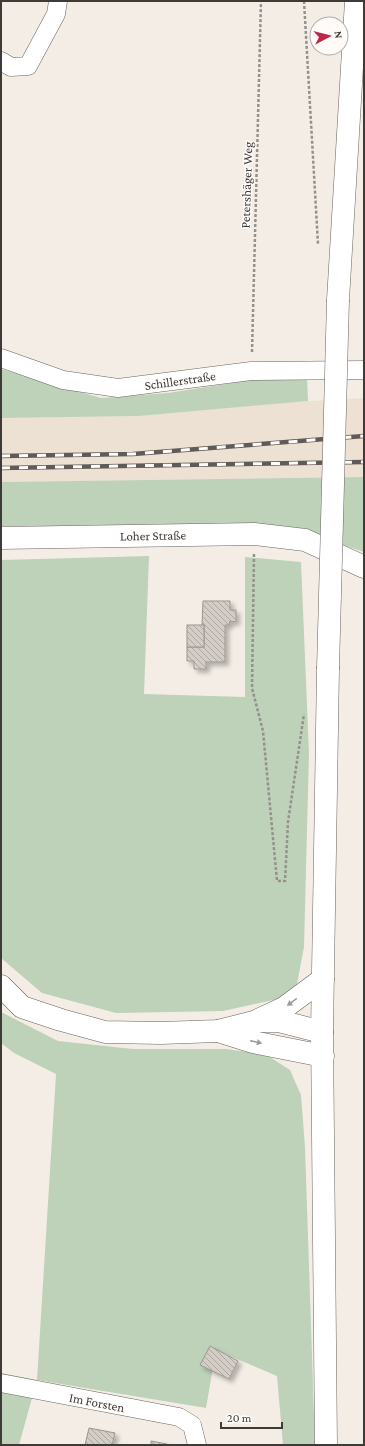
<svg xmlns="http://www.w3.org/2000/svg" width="365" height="1446" viewBox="0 0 365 1446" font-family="'Crimson Pro',serif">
  <defs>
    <pattern id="building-back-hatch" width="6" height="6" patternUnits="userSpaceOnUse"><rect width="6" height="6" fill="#d3cdc6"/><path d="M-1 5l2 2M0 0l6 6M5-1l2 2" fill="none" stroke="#aca7a2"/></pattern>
    <filter id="shadow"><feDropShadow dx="3.5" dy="3.5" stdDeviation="2" flood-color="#0004"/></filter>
  </defs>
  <rect width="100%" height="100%" fill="#f4ede6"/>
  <polygon fill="#ede1d4" points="364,398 364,477 1,482 1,418 139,416 293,402"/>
  <g fill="#bdd2b8">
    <polygon points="1,369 101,398 168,393 251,380 307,377 308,401 139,416 1,418"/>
    <polygon points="364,477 364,552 298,530 1,526 1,482"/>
    <polygon points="149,556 144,694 245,697 245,557 301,562 309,753 304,947 297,984 278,999 223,1011 116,1013 42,993 1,958 1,560"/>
    <polygon points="1,1012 58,1041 133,1049 225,1049 265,1054 290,1070 301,1095 305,1147 315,1445 283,1445 277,1376 216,1350 206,1408 37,1380 19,1445 1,1445 1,1373 37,1380 56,1074 14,1053 1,1043"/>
  </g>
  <g fill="url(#building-back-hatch)" stroke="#9b958f" filter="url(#shadow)">
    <polygon points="203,601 230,601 230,610 236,610 236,622 230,621 229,625 225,625 225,662 206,662 206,669 194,669 194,661 187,661 187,647 204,647 204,625 202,625"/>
    <rect x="187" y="625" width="17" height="22"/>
    <polygon points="210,1346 238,1361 229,1379 200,1365"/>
    <polygon points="89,1428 115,1433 112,1445 85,1445"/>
    <polygon points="151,1441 167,1444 166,1445 151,1445"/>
  </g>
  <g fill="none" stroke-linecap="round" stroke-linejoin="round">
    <defs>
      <g id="minor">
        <polyline points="1,61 11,67 28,66 56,14 58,1"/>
        <polyline points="1,358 63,380 118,388 251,371 364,370"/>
        <polyline points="1,1383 179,1417 192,1425 197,1445"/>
      </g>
      <g id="tertiary">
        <polyline points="1,538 254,534 305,540 364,567"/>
        <polyline points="1,986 22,1007 61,1020 105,1032 161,1033 218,1031 254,1022 284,1008 323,979"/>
        <polyline points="259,1021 279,1021 322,1032"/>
        <polyline points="218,1031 253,1042 323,1056"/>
      </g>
      <g id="secondary">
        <polyline points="338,300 356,1"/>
        <polyline points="326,1445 322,1032 328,669"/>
      </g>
    </defs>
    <use href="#minor" stroke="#69645d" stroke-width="19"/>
    <use href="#tertiary" stroke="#69645d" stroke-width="23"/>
    <use href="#secondary" stroke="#69645d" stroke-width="23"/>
    <g stroke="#95908c" stroke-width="2.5" stroke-dasharray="3 2" stroke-linecap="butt">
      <polyline points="304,1 318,244"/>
      <polyline points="252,352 261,1"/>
      <polyline points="254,554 252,688 263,731 277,881 285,881 288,822 304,714"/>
    </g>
    <use href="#minor" stroke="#fff" stroke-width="18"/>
    <use href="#tertiary" stroke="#fff" stroke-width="22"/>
    <use href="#secondary" stroke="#fff" stroke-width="22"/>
    <defs>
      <g id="rail">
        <polyline points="1,456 133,454 364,436"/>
        <polyline points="1,468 364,462"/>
      </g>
    </defs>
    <use href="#rail" stroke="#5f5b58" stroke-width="4.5"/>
    <use href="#rail" stroke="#fefbf9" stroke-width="3" stroke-dasharray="9" stroke-linecap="butt"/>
    <defs>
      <polyline id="secondary-bridge" points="328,669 338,300"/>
    </defs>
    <use href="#secondary-bridge" stroke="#69645d" stroke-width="23" stroke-linecap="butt"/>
    <use href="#secondary-bridge" stroke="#fff" stroke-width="22"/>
  </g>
  <defs><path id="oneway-solid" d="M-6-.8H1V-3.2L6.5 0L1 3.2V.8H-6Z"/></defs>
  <g fill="#9e9c9c">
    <use href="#oneway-solid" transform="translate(292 1002) rotate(143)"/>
    <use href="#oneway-solid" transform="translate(256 1042) rotate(13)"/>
  </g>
  <g text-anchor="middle" stroke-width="3" stroke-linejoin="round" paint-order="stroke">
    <g font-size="13" fill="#3d3a38" stroke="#fefbf9">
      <text transform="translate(246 185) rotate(-88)" y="5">Petershäger Weg</text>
      <text transform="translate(180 380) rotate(-8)" y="5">Schillerstraße</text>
      <text transform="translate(153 535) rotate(-1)" y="5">Loher Straße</text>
      <text transform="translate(97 1402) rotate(11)" y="5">Im Forsten</text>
    </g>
  </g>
  <rect width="365" height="1446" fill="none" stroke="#3d3a38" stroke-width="4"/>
  <g transform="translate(329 36) rotate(83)"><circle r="19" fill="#fefbf9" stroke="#b1aeac"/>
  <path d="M0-3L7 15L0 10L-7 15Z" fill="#ba2846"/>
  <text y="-6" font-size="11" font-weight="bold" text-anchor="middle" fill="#3d3a38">N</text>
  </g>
  <path d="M221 1422v6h61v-6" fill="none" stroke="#3d3a38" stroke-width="2"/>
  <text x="227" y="1422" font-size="12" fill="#3d3a38" stroke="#fefbf9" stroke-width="3" paint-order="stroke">20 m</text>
</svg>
